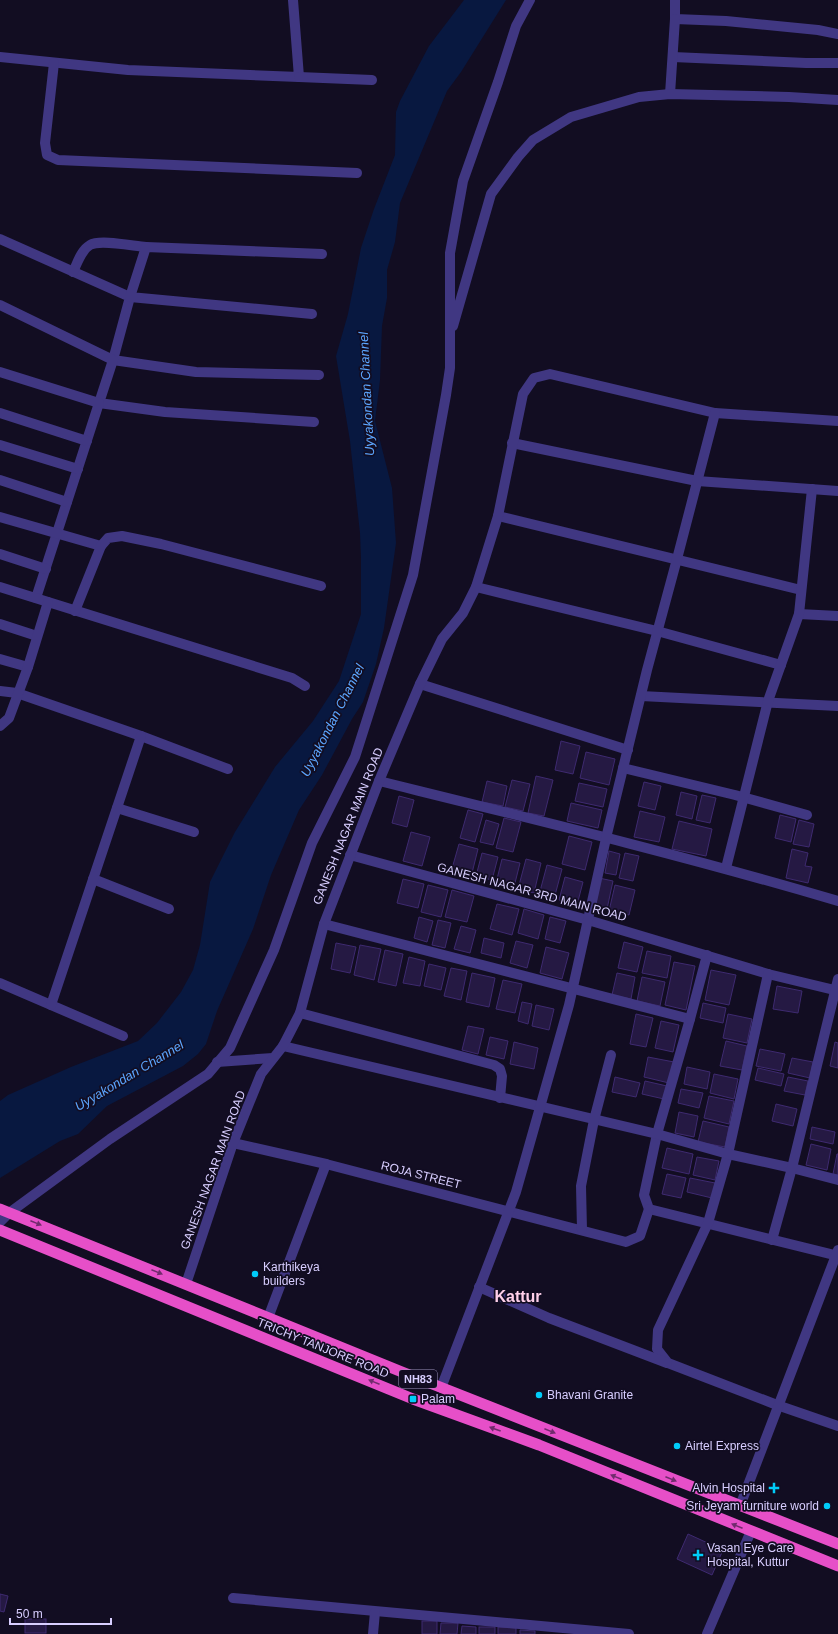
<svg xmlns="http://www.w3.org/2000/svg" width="838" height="1634" viewBox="0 0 838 1634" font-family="Helvetica,sans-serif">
  <rect width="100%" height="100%" fill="#120d22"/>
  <polygon fill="#081840" points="464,0 506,0 461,72 447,91 400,203 395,242 387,270 387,298 382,326 380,380 375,421 392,488 396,543 384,628 376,664 363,702 352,719 322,775 299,810 271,875 253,929 217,1011 206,1044 198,1054 183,1066 107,1106 78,1134 60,1141 0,1178 0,1101 8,1095 71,1067 138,1041 157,1023 181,992 193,970 200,945 210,882 235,832 275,767 313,721 339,681 361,614 361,558 360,533 350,441 336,356 348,314 361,248 374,209 395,155 396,112 400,101 429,46"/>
  <g fill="#251943" stroke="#3e2a70">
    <polygon points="561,741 580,746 573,774 555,770"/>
    <polygon points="586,752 615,759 609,785 580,778"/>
    <polygon points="536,776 553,780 544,816 528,813"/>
    <polygon points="512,780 530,784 523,811 505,807"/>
    <polygon points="487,781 507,786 503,806 482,802"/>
    <polygon points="644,782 661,786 655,810 638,806"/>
    <polygon points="579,783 607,789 603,807 575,801"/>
    <polygon points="681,792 697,796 692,819 676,815"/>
    <polygon points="702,795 716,798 710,823 696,820"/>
    <polygon points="399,796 414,800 407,827 392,823"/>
    <polygon points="571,803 602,810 598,828 567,821"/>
    <polygon points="468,810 483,814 475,842 460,838"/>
    <polygon points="640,811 665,817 659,842 634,837"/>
    <polygon points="780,815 796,819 791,842 775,838"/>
    <polygon points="504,818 521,822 513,852 496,848"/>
    <polygon points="486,820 499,824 493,845 480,842"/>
    <polygon points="799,820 814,824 809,847 793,844"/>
    <polygon points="679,821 712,829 706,856 672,849"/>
    <polygon points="411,832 430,837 422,866 403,861"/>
    <polygon points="569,836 592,842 585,870 562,864"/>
    <polygon points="459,844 478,849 471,877 451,872"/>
    <polygon points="792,849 808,853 805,866 812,867 808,883 786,878"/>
    <polygon points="609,851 620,854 616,875 605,873"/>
    <polygon points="482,853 498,857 492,880 476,876"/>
    <polygon points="625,853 639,856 633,881 619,878"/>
    <polygon points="502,859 520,863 514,887 496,883"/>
    <polygon points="526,859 541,863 534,893 518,889"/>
    <polygon points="547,865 562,869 554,899 539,895"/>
    <polygon points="565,877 583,882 577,905 559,900"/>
    <polygon points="599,878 613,881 607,909 593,906"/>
    <polygon points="403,879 424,884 418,908 397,903"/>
    <polygon points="428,885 448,890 441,917 421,912"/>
    <polygon points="615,885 635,890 629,915 609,911"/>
    <polygon points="452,890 474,896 467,922 445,917"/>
    <polygon points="497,904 519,909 512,935 490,929"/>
    <polygon points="524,909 544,915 538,939 518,933"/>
    <polygon points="419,917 433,921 427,942 414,938"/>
    <polygon points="550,917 566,921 560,943 545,939"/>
    <polygon points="438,920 451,923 445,948 432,945"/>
    <polygon points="461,926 476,930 470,953 454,949"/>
    <polygon points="484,938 504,943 501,958 481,953"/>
    <polygon points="516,941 533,945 527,968 510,963"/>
    <polygon points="624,942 643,947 637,972 618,968"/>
    <polygon points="336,943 356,947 350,973 331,969"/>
    <polygon points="360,945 381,949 374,980 354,975"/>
    <polygon points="546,947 569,953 562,979 540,973"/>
    <polygon points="385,950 403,954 396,986 378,982"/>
    <polygon points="647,951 671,956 667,978 642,973"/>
    <polygon points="409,957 425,961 420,986 403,983"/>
    <polygon points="674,962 695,966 686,1010 665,1005"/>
    <polygon points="429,964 446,968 441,990 424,986"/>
    <polygon points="451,968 467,971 461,1000 444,996"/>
    <polygon points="711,970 736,975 729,1005 705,1000"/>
    <polygon points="472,973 495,978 489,1007 466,1002"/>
    <polygon points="617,973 635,977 631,999 612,995"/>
    <polygon points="642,977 665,982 660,1006 637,1001"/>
    <polygon points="503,980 522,984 515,1013 496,1009"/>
    <polygon points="777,986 802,991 798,1013 773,1009"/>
    <polygon points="522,1002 532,1004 528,1024 518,1021"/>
    <polygon points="703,1003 726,1008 723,1023 700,1018"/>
    <polygon points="536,1005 554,1009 549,1030 532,1026"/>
    <polygon points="636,1014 653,1018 646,1047 630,1044"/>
    <polygon points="728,1014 752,1019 747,1043 723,1038"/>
    <polygon points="661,1021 679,1025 673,1052 655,1048"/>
    <polygon points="468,1026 484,1029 478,1054 462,1050"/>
    <polygon points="490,1037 508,1041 504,1059 486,1055"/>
    <polygon points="726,1041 747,1046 742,1070 720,1066"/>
    <polygon points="514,1042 538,1048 534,1069 510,1064"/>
    <polygon points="835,1042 838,1043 838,1068 830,1066"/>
    <polygon points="760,1049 785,1054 781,1071 756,1066"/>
    <polygon points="648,1057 674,1062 669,1083 644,1077"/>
    <polygon points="792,1058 813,1062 810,1078 788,1073"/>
    <polygon points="687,1067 710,1072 707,1089 684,1084"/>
    <polygon points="758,1068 784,1074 781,1086 755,1080"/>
    <polygon points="714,1074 738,1079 734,1099 710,1093"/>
    <polygon points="615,1077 640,1083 636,1097 612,1092"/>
    <polygon points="788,1077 808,1081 805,1095 784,1091"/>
    <polygon points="645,1081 667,1086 664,1099 642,1094"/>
    <polygon points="681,1089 703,1093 699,1108 678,1103"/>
    <polygon points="709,1096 734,1101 729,1124 704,1118"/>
    <polygon points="776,1104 797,1109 793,1126 772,1121"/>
    <polygon points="679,1112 698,1116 694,1137 675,1133"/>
    <polygon points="703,1121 729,1127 725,1147 698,1142"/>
    <polygon points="812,1127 835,1132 833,1144 810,1139"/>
    <polygon points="811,1144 831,1149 827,1170 806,1165"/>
    <polygon points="667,1148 693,1154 689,1174 662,1168"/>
    <polygon points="837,1154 838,1154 838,1175 833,1174"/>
    <polygon points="697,1157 719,1161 715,1180 693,1175"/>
    <polygon points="667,1174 686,1178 681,1198 662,1194"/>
    <polygon points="690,1178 715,1183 712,1198 687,1192"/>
    <polygon points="688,1534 723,1550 712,1575 677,1559"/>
    <polygon points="0,1594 8,1596 4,1612 0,1611"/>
    <rect x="25" y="1619" width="21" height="14"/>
    <rect x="422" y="1621" width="15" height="13"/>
    <polygon points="441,1623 458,1623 457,1634 440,1634"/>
    <polygon points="462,1626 476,1627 476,1634 461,1634"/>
    <rect x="479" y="1627" width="16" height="7"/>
    <polygon points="498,1627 516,1628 516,1634 498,1634"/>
    <polygon points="520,1630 535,1631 535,1634 520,1634"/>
  </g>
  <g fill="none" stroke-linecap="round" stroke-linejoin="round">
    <g stroke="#403782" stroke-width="10">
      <polyline points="675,0 675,19 726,21 818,30 838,34"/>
      <polyline points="0,57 128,70 299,77 293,0"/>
      <polyline points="673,57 806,63 838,63"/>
      <polyline points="54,63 45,143 47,155 58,160 357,173"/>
      <polyline points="299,77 372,80"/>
      <polyline points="670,94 675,19"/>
      <polyline points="0,239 130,297 113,360 196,372 319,375"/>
      <path d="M73,272C77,264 81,250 90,245C100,239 133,246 146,247"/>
      <polyline points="0,305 113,360 99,403 165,412 314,422"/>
      <polyline points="312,314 130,297 146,247 322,254"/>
      <polyline points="453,326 491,194 518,157 533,140 571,117 639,97 670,94 789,97 838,100"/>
      <polyline points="0,372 99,403 36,598"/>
      <polyline points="0,413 87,441"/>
      <polyline points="512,443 697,481 838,491"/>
      <polyline points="0,445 78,469"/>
      <polyline points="0,480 67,502"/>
      <polyline points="498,516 801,590"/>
      <polyline points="0,517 101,546"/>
      <polyline points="0,554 46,569"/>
      <polyline points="0,587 292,678 305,686"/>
      <polyline points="476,587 657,631 781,665"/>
      <polyline points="75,611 101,546 108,538 122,536 161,544 321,586"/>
      <polyline points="799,614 838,616"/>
      <polyline points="0,624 37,636"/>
      <polyline points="0,659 28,667"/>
      <polyline points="420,684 628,750"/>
      <polyline points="0,691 17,693 141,736 228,769"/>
      <polyline points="641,696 838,706"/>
      <polyline points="0,726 9,718 28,667 48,602"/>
      <polyline points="623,768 735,795 807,815"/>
      <path d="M379,781C533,819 686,856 838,901"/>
      <polyline points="117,808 194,832"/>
      <polyline points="350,855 588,920 768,974 838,991"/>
      <polyline points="726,868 768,701 799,614 812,489"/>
      <polyline points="93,879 169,909"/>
      <polyline points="324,924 690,1019 657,1134 644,1195 649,1209 838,1256"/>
      <polyline points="768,974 728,1154 708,1223 658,1330 657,1349 668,1363 777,1405 838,1426"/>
      <polyline points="0,983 123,1036"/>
      <polyline points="51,1005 141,736"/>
      <polyline points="300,1013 494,1065 500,1069 502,1076 500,1098"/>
      <polyline points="690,1019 707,955"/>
      <polyline points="283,1046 657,1134 728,1154 792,1168 838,1180"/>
      <polyline points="217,1062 273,1058"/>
      <polyline points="233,1143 326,1164 626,1242 640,1236 649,1209"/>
      <polyline points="0,1222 9,1213 110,1139 208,1074 230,1048 274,950 312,843 355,757 413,575 446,395 450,368 450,253 463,181 498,82 516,26 530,0"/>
      <polyline points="582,1230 581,1186 594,1120 611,1055"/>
      <polyline points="772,1240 792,1168 838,979"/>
      <polyline points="186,1284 233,1143 261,1074 283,1046 300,1013 324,924 379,781 420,684 442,639 463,613 476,587 498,516 523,394 534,378 550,374 715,413 838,421"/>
      <polyline points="479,1287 549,1318 667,1363"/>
      <polyline points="268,1318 326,1164"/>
      <polyline points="441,1388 516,1192 569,1005 607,834 647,670 677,559 715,413"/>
      <polyline points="740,1506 838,1250"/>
      <polyline points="233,1598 629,1634"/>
      <polyline points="373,1634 375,1612"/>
      <polyline points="707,1634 751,1531"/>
    </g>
    <g stroke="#e64fc8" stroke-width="11">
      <polyline points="0,1209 402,1372 838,1544"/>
      <polyline points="0,1230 413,1399 539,1445 838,1566"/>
    </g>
  </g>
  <defs><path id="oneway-solid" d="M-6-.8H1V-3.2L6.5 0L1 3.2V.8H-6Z"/></defs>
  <g fill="#712b6d">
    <use href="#oneway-solid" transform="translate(36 1223) rotate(22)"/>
    <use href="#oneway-solid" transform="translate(157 1272) rotate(22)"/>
    <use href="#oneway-solid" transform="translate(374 1382) rotate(-158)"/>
    <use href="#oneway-solid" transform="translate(495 1429) rotate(-160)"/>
    <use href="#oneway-solid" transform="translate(550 1431) rotate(22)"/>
    <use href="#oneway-solid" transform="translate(616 1477) rotate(-158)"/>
    <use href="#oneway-solid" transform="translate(671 1479) rotate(22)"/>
    <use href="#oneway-solid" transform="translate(737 1526) rotate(-158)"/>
  </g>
  <g fill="#00ccf9" stroke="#120d22" stroke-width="1.5">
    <circle cx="255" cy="1274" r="4"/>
    <circle cx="539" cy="1395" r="4"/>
    <rect x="409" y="1395" width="8" height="8" rx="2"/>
    <circle cx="677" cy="1446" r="4"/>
    <path d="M772 1482h4v4h4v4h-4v4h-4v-4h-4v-4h4z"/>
    <circle cx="827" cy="1506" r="4"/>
    <path d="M696 1549h4v4h4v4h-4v4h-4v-4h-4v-4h4z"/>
  </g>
  <g text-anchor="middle" stroke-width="3.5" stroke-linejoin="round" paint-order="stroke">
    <rect fill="#120d22" stroke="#9d94bd" stroke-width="1" x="399" y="1370" width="38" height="18" rx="3"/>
    <g font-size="11" font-weight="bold" fill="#d8ceff">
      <text x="418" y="1383">NH83</text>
    </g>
    <g font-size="12" fill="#d8ceff" stroke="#120d22">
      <text transform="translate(348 826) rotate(-68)" y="4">GANESH NAGAR MAIN ROAD</text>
      <text transform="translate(532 892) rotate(15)" y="4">GANESH NAGAR 3RD MAIN ROAD</text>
      <text transform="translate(213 1170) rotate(-70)" y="4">GANESH NAGAR MAIN ROAD</text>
      <text transform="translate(421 1175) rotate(14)" y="4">ROJA STREET</text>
      <text transform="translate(323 1348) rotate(22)" y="4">TRICHY TANJORE ROAD</text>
    </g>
    <g font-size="12" fill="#d8ceff" stroke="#120d22" text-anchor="start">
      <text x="263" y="1271">Karthikeya<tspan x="263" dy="14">builders</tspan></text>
      <text x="547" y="1399">Bhavani Granite</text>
      <text x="421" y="1403">Palam</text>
      <text x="685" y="1450">Airtel Express</text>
      <text x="765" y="1492" text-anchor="end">Alvin Hospital</text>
      <text x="819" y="1510" text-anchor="end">Sri Jeyam furniture world</text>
      <text x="707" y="1552">Vasan Eye Care<tspan x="707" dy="14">Hospital, Kuttur</tspan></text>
    </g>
    <g font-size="13" font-style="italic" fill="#5ca6ff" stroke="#120d22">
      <text transform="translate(366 394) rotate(-93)" y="5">Uyyakondan Channel</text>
      <text transform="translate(332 720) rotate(-63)" y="5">Uyyakondan Channel</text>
      <text transform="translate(129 1075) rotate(-31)" y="5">Uyyakondan Channel</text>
    </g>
    <g font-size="16" font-weight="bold" fill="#ffd0ea" stroke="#120d22">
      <text x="518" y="1302">Kattur</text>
    </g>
  </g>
  <path d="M10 1618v6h101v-6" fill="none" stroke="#d8ceff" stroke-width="2"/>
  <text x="16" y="1618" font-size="12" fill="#d8ceff" stroke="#120d22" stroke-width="3" paint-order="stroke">50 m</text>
</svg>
